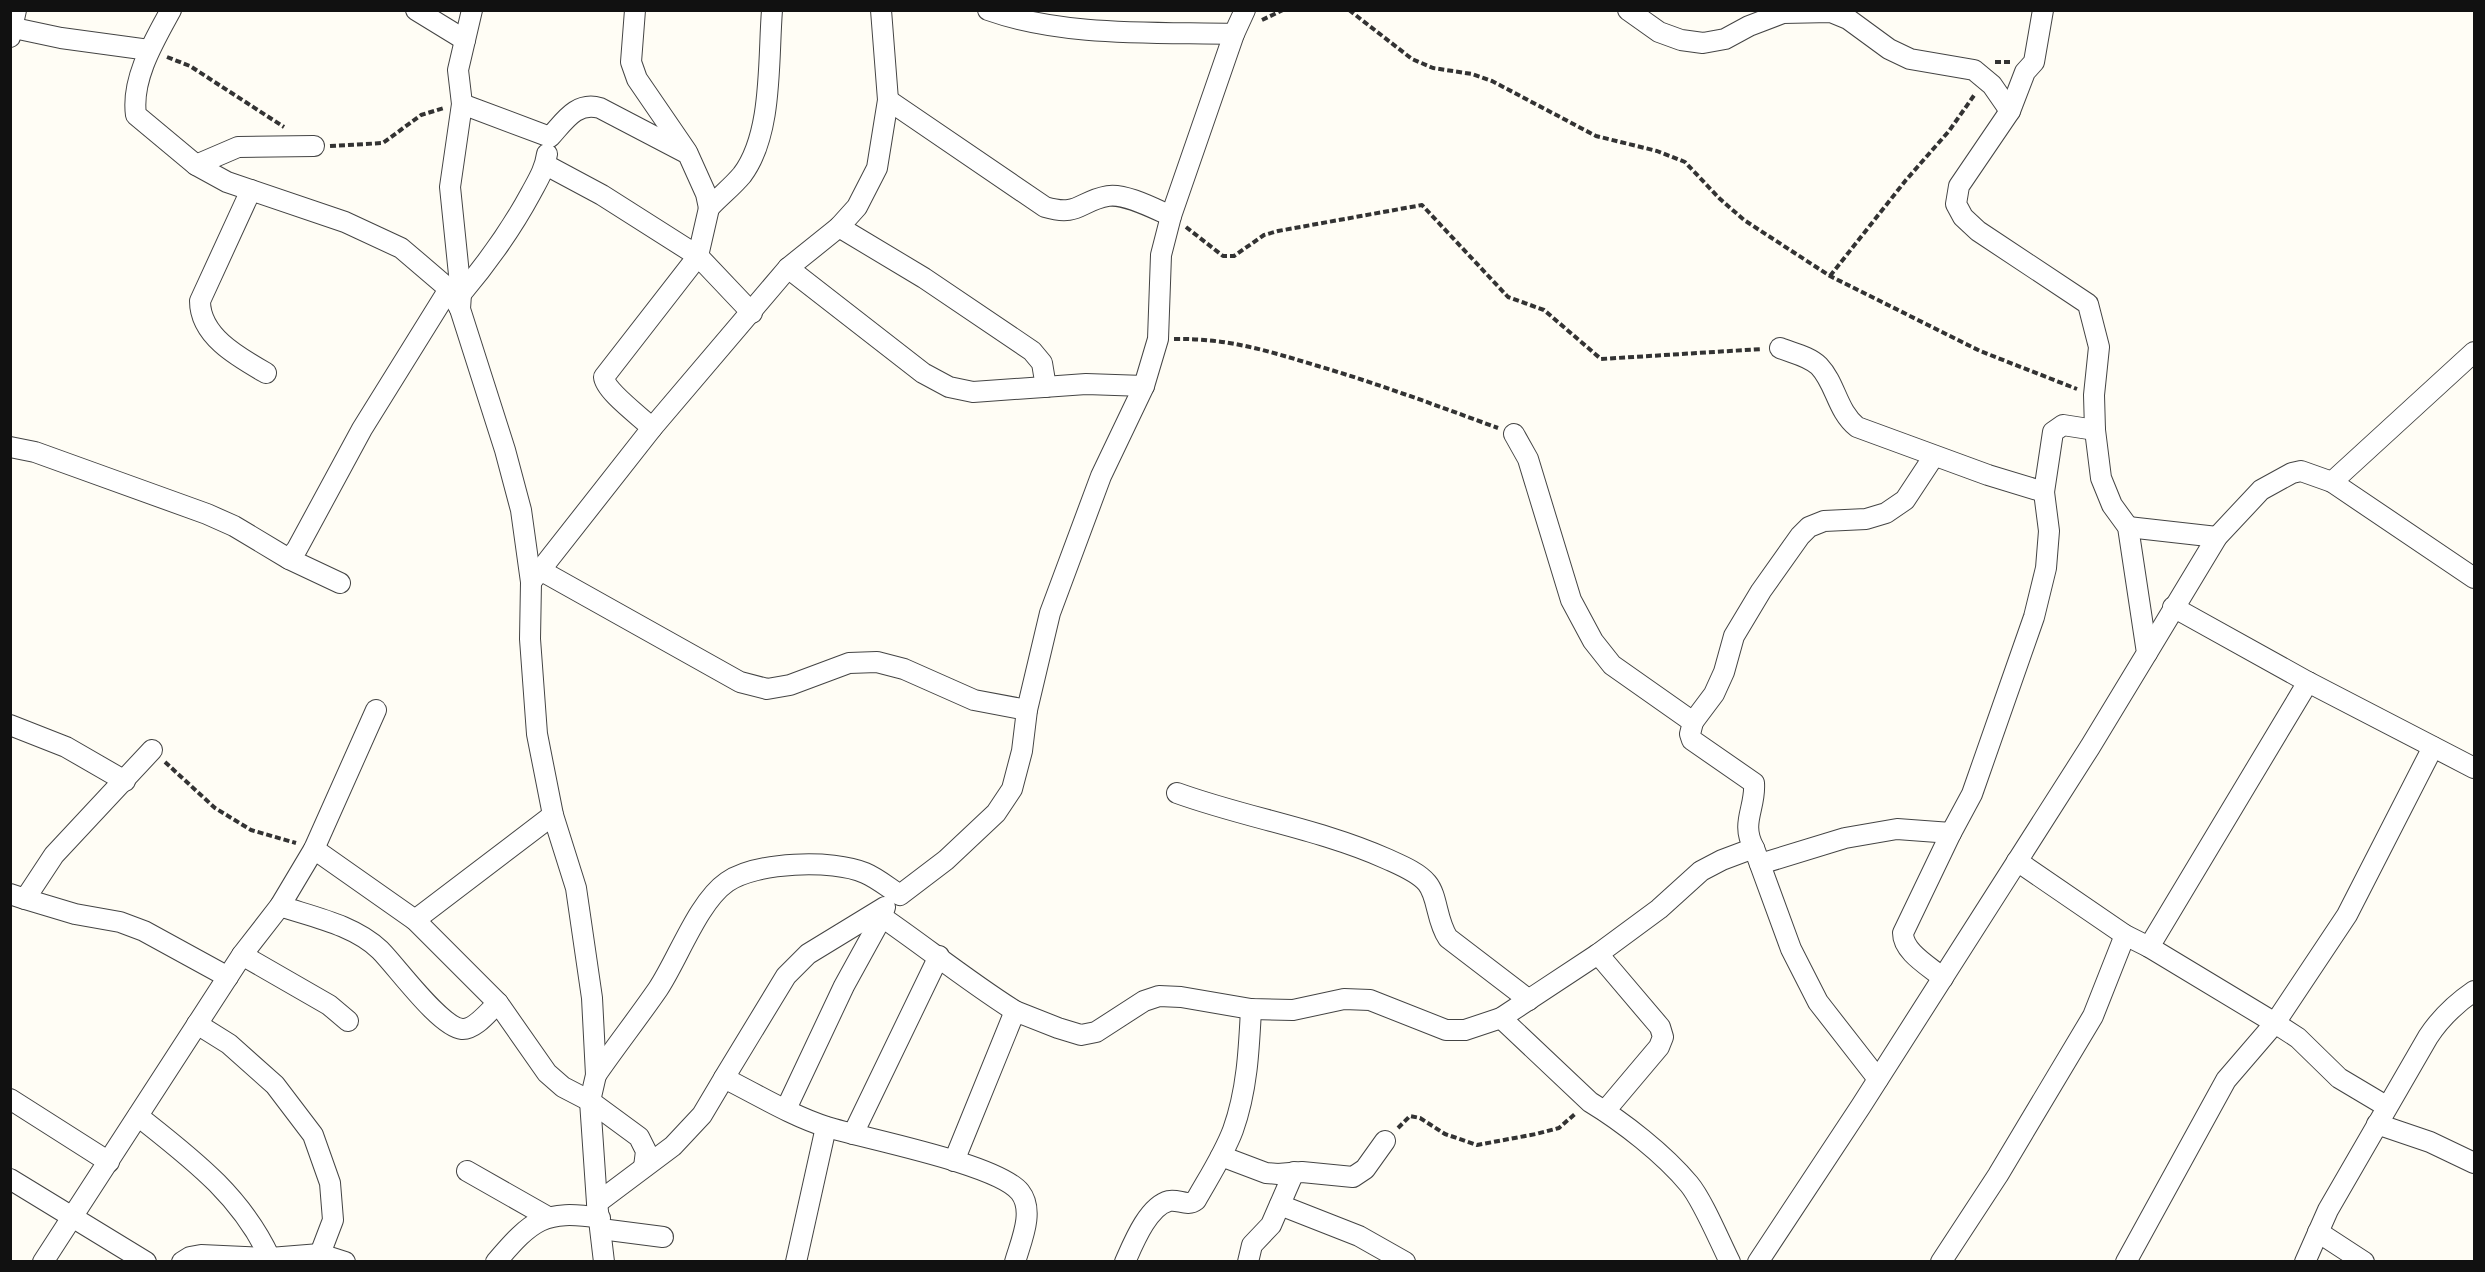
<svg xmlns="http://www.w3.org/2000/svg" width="2485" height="1272" viewBox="0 0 2485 1272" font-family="Lora,serif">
  <rect width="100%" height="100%" fill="#fffdf5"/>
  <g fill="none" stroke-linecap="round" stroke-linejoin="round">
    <defs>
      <g id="minor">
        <path d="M171,10C154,41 131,79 136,115L196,165L227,182L345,222L401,248L449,289L460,309"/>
        <polyline points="416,10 465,40"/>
        <polyline points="472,10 458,70 462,104 450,187 461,294 460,309 505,450 521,510 531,582 530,639 537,734 553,815 576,888 592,998 596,1075 590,1101 597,1203 604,1262"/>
        <polyline points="635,10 631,62 637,79 687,152"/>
        <path d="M988,10C1064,37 1154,32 1234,34"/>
        <polyline points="1628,10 1659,32 1681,40 1703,43 1725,39 1749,26 1783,13 1831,12 1848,19 1889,49 1910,59 1974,70 1992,85 2010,111"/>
        <polyline points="14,28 61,38 149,50"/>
        <polyline points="10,37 16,10"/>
        <path d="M888,100L1045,207C1079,217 1079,201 1108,196C1125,193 1155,209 1171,216"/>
        <path d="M462,104L550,137C564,122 576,101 600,108L688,154L706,194L709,208C719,197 732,187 742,175C773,134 768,60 772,10"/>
        <polyline points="196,165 238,147 314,146"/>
        <polyline points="546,165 602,195 698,256 709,208"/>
        <path d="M251,190L200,301C200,336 238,357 266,373"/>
        <polyline points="839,227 924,278 1032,351 1042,363 1046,387"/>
        <polyline points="788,268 923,373 949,387 973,392 1086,384 1144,386"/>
        <path d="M461,294C488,262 511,230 531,193C538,180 545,169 547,154"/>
        <path d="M1780,348C1792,353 1809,356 1819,366C1836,384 1837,411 1857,427L1988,475L2044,492"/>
        <path d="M652,428C641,417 605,391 604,377L698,256L752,313"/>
        <path d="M1514,434L1528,459L1571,600L1593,641L1612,665L1693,722L1690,734L1692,740L1754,783C1756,808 1740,823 1754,848L1791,949L1818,1002L1878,1079"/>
        <polyline points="10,447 35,452 207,514 234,526 289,559 340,583"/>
        <polyline points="2332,482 2474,352"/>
        <polyline points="2128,527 2217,537"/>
        <polyline points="289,559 297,549 362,429 449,289"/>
        <polyline points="540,570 740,682 767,689 790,685 849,663 877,662 904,669 974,700 1027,710"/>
        <polyline points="531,582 652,428 788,268 839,227 857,207 877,168 888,100 881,10"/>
        <polyline points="2173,607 2308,682 2474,768"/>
        <polyline points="2147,653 2217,537 2261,490 2292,473 2301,471 2332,482 2474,578"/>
        <polyline points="1693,722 1714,694 1724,672 1734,636 1761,591 1800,536 1809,527 1824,521 1866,519 1886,513 1905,500 1934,456"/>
        <polyline points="10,725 66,747 125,781"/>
        <path d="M1177,793C1246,818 1320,829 1387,859C1400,865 1418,872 1427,883C1438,896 1436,920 1448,938L1529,1000"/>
        <polyline points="314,849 415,920 498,1003 547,1073 563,1087 590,1101 639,1137 646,1151 644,1167"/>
        <polyline points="2017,861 2125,935 2149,947 2275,1023 2298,1038 2339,1078 2386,1106"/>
        <polyline points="1760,864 1845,838 1897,829 1951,833"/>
        <polyline points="10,894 25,899 54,855 152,750"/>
        <polyline points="25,899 75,914 120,922 144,931 228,977"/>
        <path d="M280,906C313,917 354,925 380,950C397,967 440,1027 462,1029C475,1030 489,1011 498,1003"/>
        <polyline points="415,920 553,815"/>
        <polyline points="2149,947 2308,682"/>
        <polyline points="1598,954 1660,1027 1663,1037 1659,1047 1605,1111"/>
        <polyline points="242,955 329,1005 348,1021"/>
        <path d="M1943,978C1929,966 1903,952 1903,933L1951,833L1972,794L2034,617L2046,568L2049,531L2044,492L2053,432L2063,425L2095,430"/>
        <path d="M1501,1018L1590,1102C1623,1122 1664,1154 1689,1184C1703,1201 1719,1240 1730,1262"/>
        <polyline points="197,1024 229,1044 275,1085 313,1135 330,1183 333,1220 320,1254"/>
        <path d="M596,1075C616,1046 638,1018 658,989C678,959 698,902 727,882C756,862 832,859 865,873C877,878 889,888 900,895L946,860L996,813L1012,789L1022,751L1027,710L1050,613L1101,476L1144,386L1158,339L1161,255L1171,216L1234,34L1245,10"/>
        <path d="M724,1078L786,976L808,954L885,907L882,917C927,948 969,982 1015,1011"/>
        <polyline points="10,1099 109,1162"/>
        <polyline points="786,1109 844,986 882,917"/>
        <path d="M138,1116C191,1158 241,1195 270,1258"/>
        <polyline points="2377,1124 2430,1142 2474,1163"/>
        <polyline points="853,1134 939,956"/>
        <polyline points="1221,1156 1266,1173 1278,1174 1302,1172 1353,1177 1365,1169 1385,1141"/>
        <polyline points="954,1161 1015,1011 1058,1028 1081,1035 1096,1032 1144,1001 1159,996 1181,997 1251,1009 1293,1010 1344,999 1370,1000 1446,1030 1465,1030 1501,1018 1598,954 1659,909 1701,871 1722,860 1754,848"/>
        <polyline points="467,1171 548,1217"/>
        <polyline points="10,1179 146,1262"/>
        <path d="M597,1203L673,1146L702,1115L724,1078C758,1095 792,1116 827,1127C866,1139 998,1164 1020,1192C1035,1211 1021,1241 1015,1262"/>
        <polyline points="1280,1205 1359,1236 1405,1262"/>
        <polyline points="601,1229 663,1237"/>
        <polyline points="2318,1232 2364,1262"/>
        <polyline points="43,1262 242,955 280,906 314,849 376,710"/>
        <polyline points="182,1262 190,1257 201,1255 270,1258 320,1254 345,1262"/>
        <path d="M496,1262C532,1220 544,1209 600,1218"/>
        <polyline points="796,1262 826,1127"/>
        <path d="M1125,1262C1133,1244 1148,1206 1169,1201C1179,1199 1187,1207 1196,1200C1209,1177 1224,1154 1233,1130C1247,1091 1249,1050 1251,1009"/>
        <polyline points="1248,1262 1252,1245 1271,1225 1294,1172"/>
        <polyline points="1758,1262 1861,1106 2090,747 2147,653 2128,527 2112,505 2101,478 2095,430 2094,395 2099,347 2088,304 1978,231 1963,217 1956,204 1959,186 2010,111 2025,72 2034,62 2043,10"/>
        <polyline points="1941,1262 1998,1175 2093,1016 2125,935"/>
        <polyline points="2126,1262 2226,1080 2275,1023 2347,915 2433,747"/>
        <path d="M2305,1262L2328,1210L2428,1037C2441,1017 2455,1004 2474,991"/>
      </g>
    </defs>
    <use href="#minor" stroke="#444" stroke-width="22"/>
    <g stroke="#333" stroke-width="4" stroke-dasharray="6 3" stroke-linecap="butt">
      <polyline points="1349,10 1412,59 1433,68 1472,74 1492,81 1596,136 1657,151 1685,162 1719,198 1744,220 1830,276 1980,351 2077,389"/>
      <polyline points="1262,20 1283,10"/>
      <polyline points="167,57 190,66 284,127"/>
      <polyline points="1995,62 2011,62"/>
      <polyline points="330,146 383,143 421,115 444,108"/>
      <polyline points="1186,227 1223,256 1234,256 1264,235 1278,231 1422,205 1508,297 1544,310 1601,359 1762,349"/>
      <polyline points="1830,276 1906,180 1949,131 1975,94"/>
      <path d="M1174,339C1228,338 1268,351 1318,366C1379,384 1438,406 1498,428"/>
      <polyline points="165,762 215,808 251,830 296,843"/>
      <polyline points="1398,1128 1410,1116 1420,1118 1445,1134 1477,1145 1536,1134 1559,1128 1576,1113"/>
    </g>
    <use href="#minor" stroke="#fff" stroke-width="20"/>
  </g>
  <rect width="2485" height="1272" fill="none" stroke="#111111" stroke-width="24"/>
</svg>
